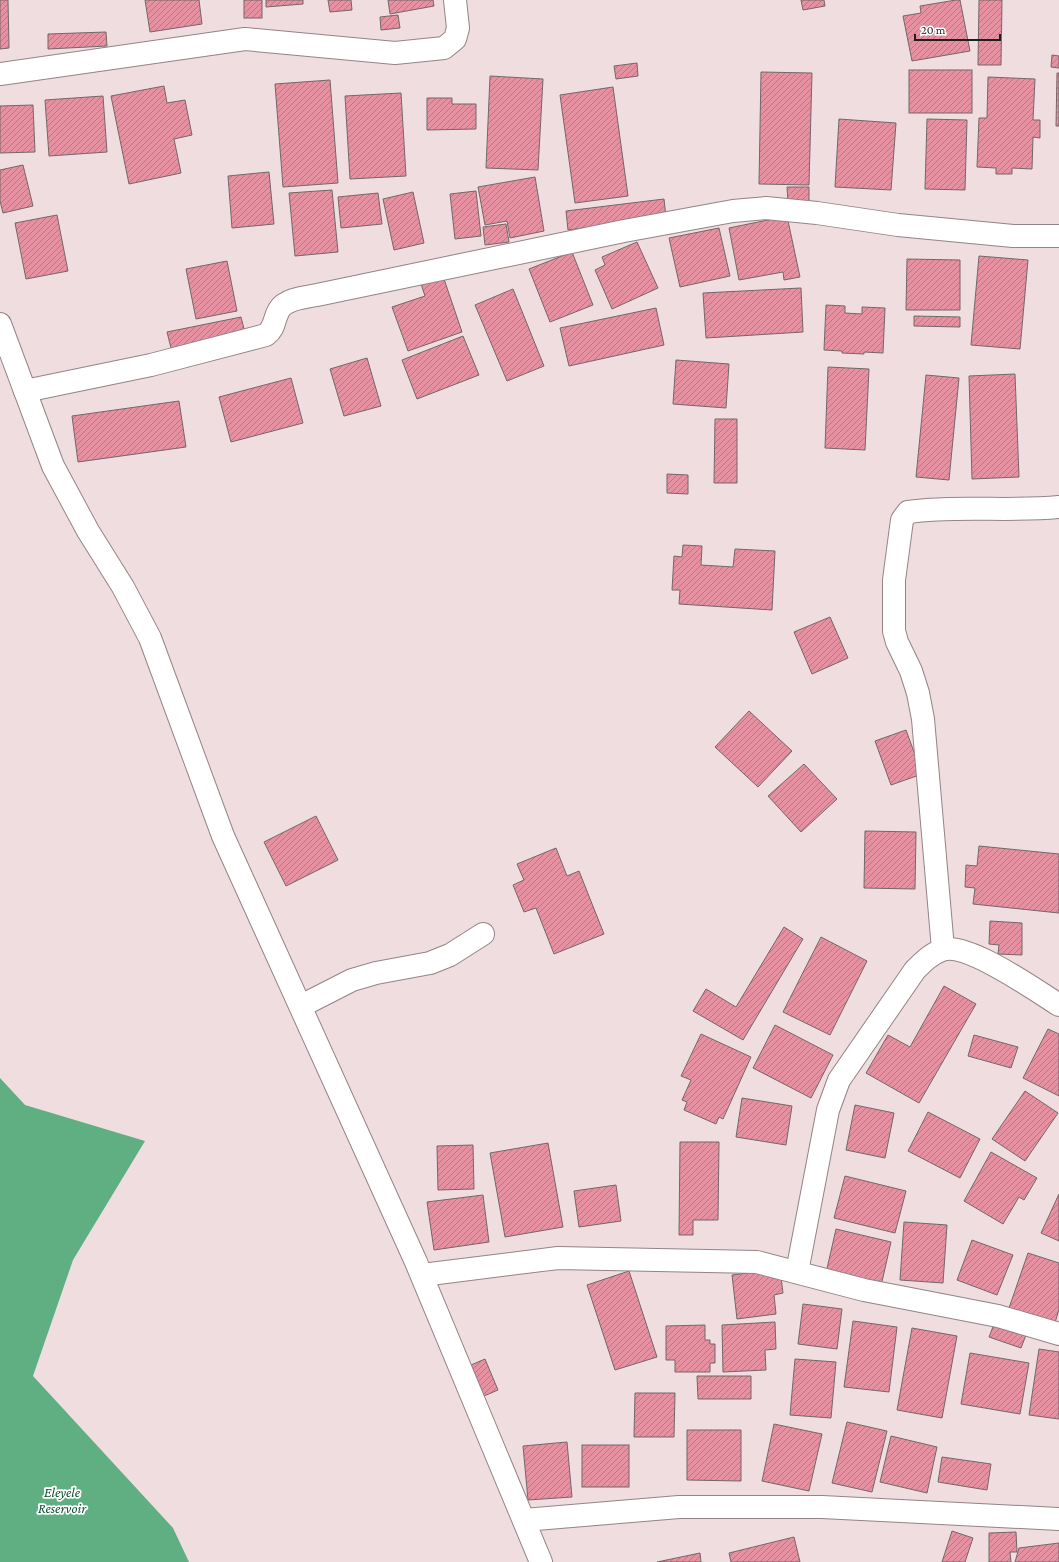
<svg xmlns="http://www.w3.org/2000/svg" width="1059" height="1562" viewBox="0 0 1059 1562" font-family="'Crimson Pro',serif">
  <defs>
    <pattern id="building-hatch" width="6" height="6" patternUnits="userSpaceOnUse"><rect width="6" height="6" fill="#e591a1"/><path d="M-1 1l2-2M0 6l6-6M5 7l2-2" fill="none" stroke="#b97683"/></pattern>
  </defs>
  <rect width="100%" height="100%" fill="#efdddf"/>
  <polygon fill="#5faf83" points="0,1078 25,1105 145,1141 73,1260 33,1376 173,1528 189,1562 0,1562"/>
  <g fill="url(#building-hatch)" stroke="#756668">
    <polygon points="0,0 8,0 9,48 0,49"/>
    <polygon points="145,0 199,0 202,24 150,32"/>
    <rect x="244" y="0" width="18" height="18"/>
    <polygon points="266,0 303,0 303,4 266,7"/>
    <polygon points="328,0 351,0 352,10 330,12"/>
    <polygon points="388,0 433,0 434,6 390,14"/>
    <polygon points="801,0 824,0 825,6 803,10"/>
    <polygon points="956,0 960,0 970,51 912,61 903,16 921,13 920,6"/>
    <polygon points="979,0 1002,0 1001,65 978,65"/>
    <polygon points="398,15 400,28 381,30 380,17"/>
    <polygon points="106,32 107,46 48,49 48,34"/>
    <polygon points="1052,55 1059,56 1059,68 1051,67"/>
    <polygon points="637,63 638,76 616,79 614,66"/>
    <rect x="909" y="70" width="63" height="43"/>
    <polygon points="761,72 812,73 809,185 759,184"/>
    <polygon points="1057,73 1059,73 1059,126 1056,126"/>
    <polygon points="490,76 543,79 538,170 486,168"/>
    <polygon points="988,77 1035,79 1033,120 1040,120 1040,138 1033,137 1032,169 1012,168 1012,174 996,174 996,168 977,167 979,118 987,118"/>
    <polygon points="330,80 338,183 283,187 275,84"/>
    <polygon points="164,86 167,103 185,100 192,135 174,139 181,173 129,184 111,96"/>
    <polygon points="613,87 628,196 575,203 560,95"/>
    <polygon points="401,93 406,176 350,179 345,96"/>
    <polygon points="103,96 107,152 49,156 45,100"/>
    <polygon points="427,98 452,98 452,104 476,104 476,129 427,130"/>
    <polygon points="33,105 35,152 0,153 0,106"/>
    <polygon points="839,119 896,123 891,190 835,187"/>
    <polygon points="927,119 967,120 965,190 925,189"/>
    <polygon points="23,165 33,206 3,213 0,201 0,170"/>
    <polygon points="269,172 274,224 232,228 228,176"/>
    <polygon points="535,177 544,231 510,238 507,221 485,225 478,187"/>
    <polygon points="787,187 809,187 809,202 788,202"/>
    <polygon points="332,190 338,252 295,256 289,193"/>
    <polygon points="476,191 481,236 455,239 450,194"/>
    <polygon points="413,192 424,243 394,250 383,199"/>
    <polygon points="378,193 382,224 341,228 338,197"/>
    <polygon points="664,199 666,217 568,230 566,211"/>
    <polygon points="57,215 68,271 26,279 15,223"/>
    <polygon points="787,216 800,277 784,280 783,272 739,280 729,228"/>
    <polygon points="506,224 509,242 485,245 483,227"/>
    <polygon points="719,228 730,276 680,287 669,238"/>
    <polygon points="637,242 658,288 612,309 595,270 605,265 602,257"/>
    <polygon points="572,252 593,305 550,322 529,269"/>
    <polygon points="979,256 1028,260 1020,349 971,345"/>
    <polygon points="907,259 960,260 960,310 906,310"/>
    <polygon points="227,261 237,311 196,319 186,269"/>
    <polygon points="443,276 462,332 408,351 392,307 425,296 421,284"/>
    <polygon points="801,288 803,332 706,338 703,293"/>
    <polygon points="513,289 544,366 507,381 475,305"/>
    <polygon points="826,305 845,306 845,313 862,314 862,307 885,308 883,353 864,352 864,354 842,353 842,351 824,350"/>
    <polygon points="656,308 664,345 569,366 560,328"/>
    <polygon points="914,316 960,317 960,327 914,326"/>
    <polygon points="241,317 245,333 171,348 167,332"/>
    <polygon points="463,336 479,375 417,399 402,360"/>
    <polygon points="367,358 381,406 344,416 330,369"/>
    <polygon points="676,360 729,364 726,408 673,404"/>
    <polygon points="828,367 869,369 865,450 825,448"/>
    <polygon points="1015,374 1019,477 972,479 969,376"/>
    <polygon points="926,375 959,378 949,480 916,477"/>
    <polygon points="291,378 303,423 231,442 219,397"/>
    <polygon points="179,401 186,447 78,462 72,416"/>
    <polygon points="715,419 737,419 737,483 714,483"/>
    <polygon points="667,474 688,475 688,494 667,493"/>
    <polygon points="683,545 702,546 701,565 733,567 735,549 775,551 772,610 679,604 680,590 672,590 674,556 682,557"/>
    <polygon points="830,617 848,658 812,674 794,632"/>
    <polygon points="749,711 792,751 758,787 715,747"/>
    <polygon points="906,730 922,774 891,785 875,741"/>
    <polygon points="804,764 837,799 801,832 768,796"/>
    <polygon points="316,816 338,860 286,886 264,842"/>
    <polygon points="865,831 916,832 915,889 864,888"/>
    <polygon points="979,846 1059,854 1059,913 973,904 975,888 965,887 966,865 977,866"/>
    <polygon points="556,848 567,876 579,871 604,934 554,954 536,908 524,912 513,885 524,880 517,864"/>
    <polygon points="990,921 1022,923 1022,955 998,954 999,945 989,944"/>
    <polygon points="784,927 803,939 743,1040 693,1011 706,989 736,1007"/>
    <polygon points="821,937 867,961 830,1035 783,1012"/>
    <polygon points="944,986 976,1004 919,1103 866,1073 888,1035 910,1047"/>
    <polygon points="775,1025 833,1055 811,1098 753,1068"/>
    <polygon points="1048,1029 1059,1034 1059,1096 1023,1078"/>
    <polygon points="701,1034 751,1057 723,1119 719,1117 716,1124 684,1110 687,1102 682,1100 691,1080 681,1076"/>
    <polygon points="974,1035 1018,1047 1011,1068 968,1056"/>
    <polygon points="1025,1091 1058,1113 1025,1161 992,1139"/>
    <polygon points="742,1098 792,1106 786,1145 736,1137"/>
    <polygon points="855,1105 894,1113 885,1158 846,1150"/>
    <polygon points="928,1112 980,1139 960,1178 908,1151"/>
    <polygon points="680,1142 719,1142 718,1220 693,1220 693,1235 679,1235"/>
    <polygon points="548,1143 563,1227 505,1237 490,1153"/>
    <polygon points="473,1145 474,1189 438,1190 437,1146"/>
    <polygon points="991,1152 1037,1178 1024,1200 1019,1197 1003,1224 964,1201"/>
    <polygon points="845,1176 906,1191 895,1233 834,1218"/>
    <polygon points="616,1185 621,1221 579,1227 574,1191"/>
    <polygon points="1059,1194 1059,1241 1041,1233"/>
    <polygon points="483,1195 489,1242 434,1250 427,1202"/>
    <polygon points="904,1222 947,1225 943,1283 900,1280"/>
    <polygon points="836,1229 891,1242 881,1286 826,1273"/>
    <polygon points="972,1240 1013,1255 997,1295 957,1280"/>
    <polygon points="1028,1253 1059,1263 1059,1309 1055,1323 1009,1308"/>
    <polygon points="780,1269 783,1293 774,1295 776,1314 737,1319 732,1275"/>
    <polygon points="629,1271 657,1357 615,1370 587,1285"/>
    <polygon points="803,1304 842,1309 837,1349 798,1344"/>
    <polygon points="996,1319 1028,1330 1021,1348 989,1337"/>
    <polygon points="853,1321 897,1327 889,1392 844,1387"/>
    <polygon points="775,1322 776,1349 765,1350 766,1370 723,1372 722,1325"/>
    <polygon points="705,1325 705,1340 710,1340 710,1344 715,1344 715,1363 710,1363 710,1372 675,1372 675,1360 666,1360 666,1326"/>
    <polygon points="912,1328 957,1336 942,1418 897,1410"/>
    <polygon points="1039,1349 1059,1352 1059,1419 1029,1415"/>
    <polygon points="970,1353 1029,1363 1020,1414 961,1404"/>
    <polygon points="485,1359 498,1390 484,1396 471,1365"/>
    <polygon points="795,1359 836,1362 831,1418 790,1415"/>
    <polygon points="697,1376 751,1376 751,1399 698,1399"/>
    <polygon points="635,1393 675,1393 674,1437 634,1437"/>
    <polygon points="847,1422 887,1431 872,1492 832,1483"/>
    <polygon points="774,1424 822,1434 809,1491 762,1481"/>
    <polygon points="687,1430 741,1430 741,1481 687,1480"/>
    <polygon points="891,1436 937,1447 927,1493 880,1482"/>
    <polygon points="567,1442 572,1497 528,1500 523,1446"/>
    <rect x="582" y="1445" width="47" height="42"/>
    <polygon points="942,1457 991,1464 987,1490 938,1482"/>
    <polygon points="952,1531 973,1538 965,1562 942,1562"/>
    <polygon points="1016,1532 1017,1552 1010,1552 1011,1562 989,1562 989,1533"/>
    <polygon points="794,1537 800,1562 731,1562 729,1553"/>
    <polygon points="1059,1543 1059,1562 1015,1562 1019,1548"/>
    <polygon points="700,1553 701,1562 657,1562"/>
  </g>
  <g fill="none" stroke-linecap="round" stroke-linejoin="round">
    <defs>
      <g id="street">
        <polyline points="0,74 245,39 395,53 444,48 455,39 458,28 455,0"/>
        <polyline points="0,324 53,466 88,531 123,587 150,638 223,836 416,1262 541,1562"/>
        <path d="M25,391L151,365L266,335C276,327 273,320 279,310C285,299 306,297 317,295L624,231L733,211L766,208L817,213L898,225L1013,236H1059"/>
        <path d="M943,949L923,719L918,693L911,671L897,642L894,631V580L902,520L908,512C957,505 1009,512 1059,507"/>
        <polyline points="301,1006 352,980 376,973 430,963 450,955 483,934"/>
        <path d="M797,1272L828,1110L839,1080L915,970C923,962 931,954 942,950C966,941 1037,991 1059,1005"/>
        <polyline points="422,1275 558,1258 757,1262 864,1290 998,1316 1059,1334"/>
        <polyline points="524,1520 679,1507 822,1507 1059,1519"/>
      </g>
    </defs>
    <use href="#street" stroke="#948486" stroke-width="24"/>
    <use href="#street" stroke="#fff" stroke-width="22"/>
  </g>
  <g text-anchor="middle" stroke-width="3.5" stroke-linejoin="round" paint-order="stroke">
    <g font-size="14" font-style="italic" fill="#0f4e30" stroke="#fff">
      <text x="62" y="1497">Eleyele<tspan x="62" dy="16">Reservoir</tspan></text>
    </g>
  </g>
  <path d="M915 34v6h85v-6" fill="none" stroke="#221c1d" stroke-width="2"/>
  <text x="921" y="34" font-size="12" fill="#221c1d" stroke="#ffffff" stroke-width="3" paint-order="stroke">20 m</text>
</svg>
